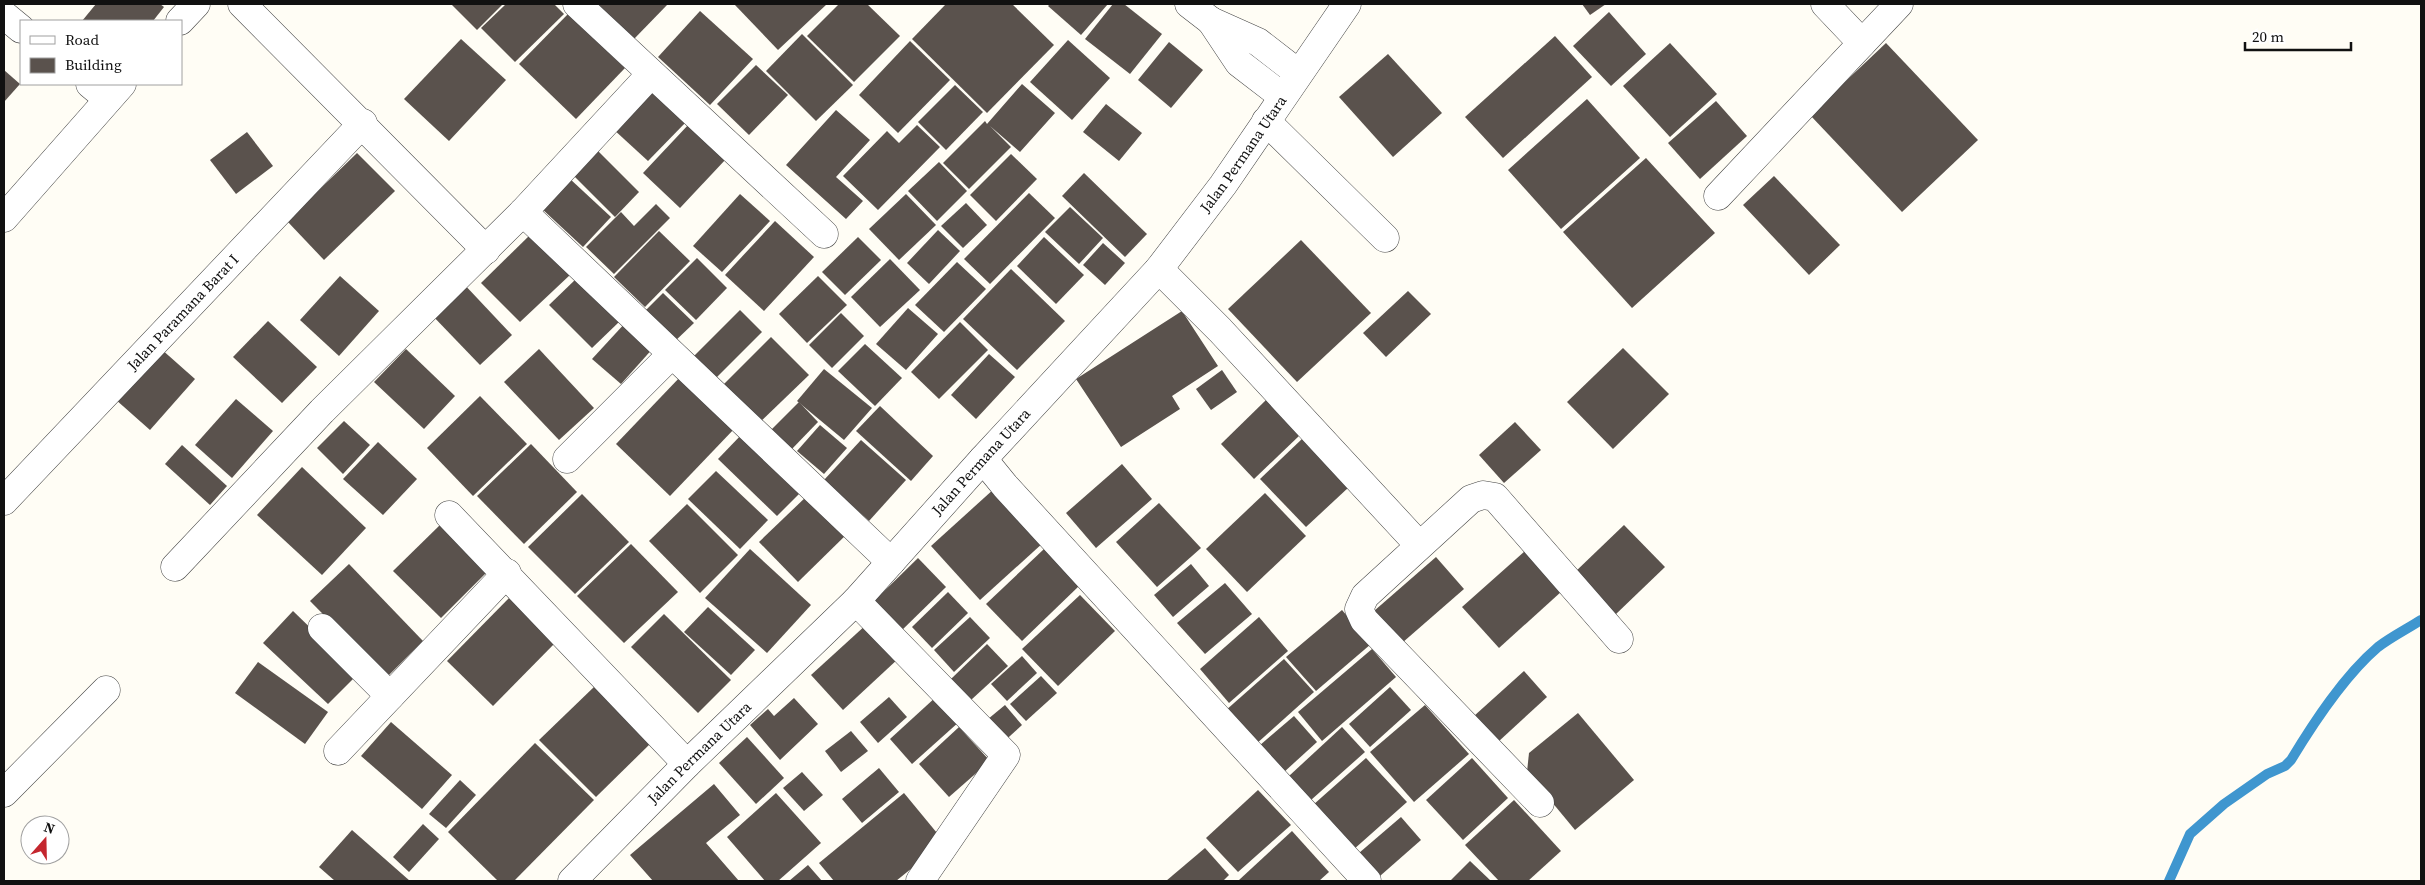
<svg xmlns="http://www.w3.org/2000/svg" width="2425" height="885" viewBox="0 0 2425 885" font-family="'Source Serif 4',serif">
  <rect width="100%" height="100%" fill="#fffdf5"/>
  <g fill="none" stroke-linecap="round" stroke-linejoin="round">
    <path stroke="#3f96cf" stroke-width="10" d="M2169,881L2190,834L2224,804L2267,774L2285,766L2291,760C2314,722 2344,676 2378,647C2391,637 2407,629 2421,620"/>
  </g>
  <g fill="#5a524d">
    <polygon points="96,4 160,4 164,7 153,21 82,21"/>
    <polygon points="451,4 503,4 477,30"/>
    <polygon points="506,4 554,4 564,14 515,62 481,28"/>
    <polygon points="597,4 668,4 634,39"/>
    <polygon points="734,4 827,4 778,50"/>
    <polygon points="839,4 867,4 900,36 854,82 807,36"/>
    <polygon points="946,4 1012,4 1054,45 987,113 912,39"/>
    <polygon points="1050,4 1108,4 1081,35 1048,6"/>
    <polygon points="1113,4 1124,4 1162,34 1130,74 1085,39"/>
    <polygon points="1582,4 1606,4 1590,15"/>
    <polygon points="700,11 753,59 710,105 658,57"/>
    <polygon points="1609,12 1646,54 1611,86 1573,46"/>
    <polygon points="568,14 625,68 576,119 519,64"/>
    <polygon points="802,34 853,85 816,121 766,71"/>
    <polygon points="1555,36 1592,77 1503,158 1465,117"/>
    <polygon points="461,39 506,80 449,141 404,99"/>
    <polygon points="1068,40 1110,78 1072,120 1030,82"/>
    <polygon points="910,41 950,80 898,133 859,95"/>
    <polygon points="1169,42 1203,70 1171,108 1138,80"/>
    <polygon points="1670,43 1717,94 1670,137 1623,86"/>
    <polygon points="1886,43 1978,140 1902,212 1810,115"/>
    <polygon points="1388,54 1442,113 1393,157 1339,97"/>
    <polygon points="756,65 788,95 749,135 717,104"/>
    <polygon points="4,70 20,84 4,102"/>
    <polygon points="1022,84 1055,113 1020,152 990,126 1011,147 969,189 943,163 985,121 987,124"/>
    <polygon points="955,85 983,112 946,150 918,122"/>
    <polygon points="651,87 687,121 648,161 612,128"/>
    <polygon points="1587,99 1640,158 1561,229 1508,170"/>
    <polygon points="1716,101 1747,136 1700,179 1668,143"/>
    <polygon points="1106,104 1142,133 1119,161 1083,132"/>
    <polygon points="836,110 870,140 836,177 863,201 846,219 786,165"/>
    <polygon points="689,124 726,159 680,208 643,173"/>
    <polygon points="917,125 940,147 878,210 843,176 887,131 899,143"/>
    <polygon points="247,132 273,166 236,194 210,160"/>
    <polygon points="593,146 639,192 615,217 569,171"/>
    <polygon points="357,153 395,191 324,260 287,221"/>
    <polygon points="1011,154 1037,179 996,221 970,195"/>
    <polygon points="1646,158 1715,233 1632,308 1563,232"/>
    <polygon points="939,162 967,191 937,221 908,191"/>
    <polygon points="1084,173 1147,234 1125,257 1062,196"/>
    <polygon points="1774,176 1840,245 1809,275 1743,205"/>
    <polygon points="569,178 611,217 583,247 541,208"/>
    <polygon points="1029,193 1055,218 990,284 964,259"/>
    <polygon points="740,194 770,221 722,272 693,246"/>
    <polygon points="906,194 936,225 899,260 869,229"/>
    <polygon points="966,203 987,225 963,248 941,226"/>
    <polygon points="656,204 670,218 614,274 586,247 621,212 634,226"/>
    <polygon points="1070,207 1103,238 1079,264 1045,232"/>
    <polygon points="775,221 814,257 764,311 725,275"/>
    <polygon points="938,230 960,251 929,284 907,263"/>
    <polygon points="659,231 690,261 645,307 614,277"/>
    <polygon points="532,233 571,274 520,322 481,283"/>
    <polygon points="858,237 881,260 845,295 822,272"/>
    <polygon points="1044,237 1084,275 1056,304 1017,266"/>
    <polygon points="1301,240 1371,313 1297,382 1228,309"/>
    <polygon points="1103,243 1125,263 1105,285 1083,265"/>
    <polygon points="697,258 727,288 696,320 665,290"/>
    <polygon points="890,259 920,290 880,327 851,297"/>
    <polygon points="957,262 986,289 944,332 915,305"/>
    <polygon points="1011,269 1065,321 1017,370 963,319"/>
    <polygon points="340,276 379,311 339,356 300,320"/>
    <polygon points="818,276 847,305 807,343 779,314"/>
    <polygon points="577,278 619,322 592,348 549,305"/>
    <polygon points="462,282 512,335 480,365 429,312"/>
    <polygon points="1408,291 1431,314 1386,357 1363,333"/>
    <polygon points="663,293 694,323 673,343 643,313"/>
    <polygon points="908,308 938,334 906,370 876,344"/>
    <polygon points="740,310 762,332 713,381 691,359"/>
    <polygon points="1182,311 1218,366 1172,396 1180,409 1121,447 1076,379"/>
    <polygon points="841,313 864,336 832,368 809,345"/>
    <polygon points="268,321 317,367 282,403 233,357"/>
    <polygon points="627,321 655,346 621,384 592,359"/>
    <polygon points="960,322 988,350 939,399 911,372"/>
    <polygon points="771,337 809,375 756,426 719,389"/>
    <polygon points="865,344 902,378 875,406 838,371"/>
    <polygon points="160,348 195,379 150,430 115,399"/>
    <polygon points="1623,348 1669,394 1613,449 1567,402"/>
    <polygon points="406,349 455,396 424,429 374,382"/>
    <polygon points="539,349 594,408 559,440 504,382"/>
    <polygon points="989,354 1015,377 976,419 951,395"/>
    <polygon points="824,369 872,408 844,440 797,401"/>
    <polygon points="1222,370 1237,392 1211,410 1196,389"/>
    <polygon points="681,376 735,428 670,496 616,444"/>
    <polygon points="480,396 527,444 473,496 427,448"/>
    <polygon points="236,399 273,431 232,478 195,445"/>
    <polygon points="1266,400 1300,435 1254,479 1221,444"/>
    <polygon points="799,402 818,422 790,451 770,431"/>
    <polygon points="880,406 933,456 911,481 856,431"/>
    <polygon points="344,421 370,445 343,474 317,448"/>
    <polygon points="1515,422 1541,450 1504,483 1479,455"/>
    <polygon points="820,425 847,448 824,474 797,451"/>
    <polygon points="743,433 803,490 777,516 718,459"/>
    <polygon points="1303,438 1349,487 1306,527 1260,479"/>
    <polygon points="861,440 906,480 869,521 824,480"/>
    <polygon points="378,442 417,479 383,515 343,479"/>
    <polygon points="531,444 577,492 524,544 477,496"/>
    <polygon points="182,445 227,486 210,505 165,464"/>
    <polygon points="1122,464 1152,499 1096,548 1066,513"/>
    <polygon points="302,467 366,528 322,575 257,515"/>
    <polygon points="716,471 768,520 740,549 688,499"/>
    <polygon points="995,488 1044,542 980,600 931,546"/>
    <polygon points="1265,493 1306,536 1247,592 1206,549"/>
    <polygon points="582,494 629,542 575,594 528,547"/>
    <polygon points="809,494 848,533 798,582 759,542"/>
    <polygon points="1159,503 1201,548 1157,587 1116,542"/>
    <polygon points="687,504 738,555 700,593 649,541"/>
    <polygon points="441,524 488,571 441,618 393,571"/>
    <polygon points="1624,525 1665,567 1615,615 1574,573"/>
    <polygon points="631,544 678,592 624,643 577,596"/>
    <polygon points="750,549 811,605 767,653 705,598"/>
    <polygon points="1044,549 1079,586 1022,641 986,604"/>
    <polygon points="1525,551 1562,591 1499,648 1462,607"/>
    <polygon points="1436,557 1464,589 1402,643 1374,611"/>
    <polygon points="918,558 946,587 898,634 870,605"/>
    <polygon points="349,564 423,641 386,678 310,601"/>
    <polygon points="1191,564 1209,586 1173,617 1154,595"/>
    <polygon points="1225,583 1252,614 1205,654 1177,623"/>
    <polygon points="948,592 968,613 932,648 912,627"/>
    <polygon points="1080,595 1115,631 1058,686 1022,649"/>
    <polygon points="511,596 557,641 493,706 447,661"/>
    <polygon points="708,607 755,650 731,675 684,632"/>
    <polygon points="1342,610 1371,644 1316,691 1286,657"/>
    <polygon points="293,611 358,674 328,704 263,643"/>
    <polygon points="664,614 731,680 698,713 631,647"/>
    <polygon points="970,617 990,638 954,672 934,650"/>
    <polygon points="1259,617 1288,651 1229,703 1200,669"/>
    <polygon points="867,624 899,658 843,710 811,675"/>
    <polygon points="987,644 1008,666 971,700 951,679"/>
    <polygon points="1372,649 1396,677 1322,741 1298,712"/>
    <polygon points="1022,656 1037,673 1007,701 991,684"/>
    <polygon points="1284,659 1314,692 1255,745 1225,711"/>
    <polygon points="258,662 328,712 305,744 235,693"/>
    <polygon points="1524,671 1547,697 1498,742 1474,716"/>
    <polygon points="1041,676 1057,693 1026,721 1010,704"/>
    <polygon points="595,686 651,743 596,797 539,740"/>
    <polygon points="1390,687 1411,710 1370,747 1349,724"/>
    <polygon points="937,696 960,721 912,764 890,739"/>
    <polygon points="889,697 907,717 878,743 860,722"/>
    <polygon points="794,698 818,724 780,760 750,725 768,709 774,716"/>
    <polygon points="1005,705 1022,725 1000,745 982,724"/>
    <polygon points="1425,705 1469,754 1414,802 1370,752"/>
    <polygon points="1578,713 1634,780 1575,830 1527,772 1529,753"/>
    <polygon points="1294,716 1317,742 1283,773 1259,746"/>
    <polygon points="391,722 452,775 422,809 361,756"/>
    <polygon points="959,727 990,761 949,797 919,764"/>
    <polygon points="1342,727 1365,752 1311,800 1289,776"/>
    <polygon points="851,731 868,751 841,772 825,751"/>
    <polygon points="747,737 784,778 756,804 719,763"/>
    <polygon points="535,743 594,800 514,881 498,881 448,832"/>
    <polygon points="1366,758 1407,802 1353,850 1313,805"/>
    <polygon points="1472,758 1508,798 1463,840 1426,800"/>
    <polygon points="879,768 899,792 862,823 842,799"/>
    <polygon points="802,772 823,795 804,811 783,788"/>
    <polygon points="460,780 476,795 446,828 429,814"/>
    <polygon points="714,784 740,815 706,843 739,881 653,881 630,855"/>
    <polygon points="1258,790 1291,825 1238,872 1206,838"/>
    <polygon points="776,793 821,843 778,881 765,881 727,837"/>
    <polygon points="904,793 937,833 933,851 896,881 834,881 819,863"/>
    <polygon points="1514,800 1561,851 1528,881 1499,881 1465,845"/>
    <polygon points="1401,817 1421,840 1380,876 1359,853"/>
    <polygon points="423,824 439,839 409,872 393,857"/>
    <polygon points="352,830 410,881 335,881 319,867"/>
    <polygon points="1292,831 1329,872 1319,881 1241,881 1239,880"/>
    <polygon points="1205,848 1229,875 1223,881 1166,881"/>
    <polygon points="1470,861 1491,881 1450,881"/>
    <polygon points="808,865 822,881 789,881"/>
  </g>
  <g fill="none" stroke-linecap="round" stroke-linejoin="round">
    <defs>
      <g id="minor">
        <polyline points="242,4 486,250"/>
        <polyline points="577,4 824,234"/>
        <polyline points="1189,4 1211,21 1258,42 1298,73"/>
        <polyline points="1825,4 1862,43"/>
        <polyline points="4,15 21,29"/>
        <polyline points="180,21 196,4"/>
        <polyline points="1211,21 1239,63 1282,96"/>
        <polyline points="90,84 108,99"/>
        <polyline points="1266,121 1385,238"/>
        <polyline points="1718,196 1899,4"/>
        <polyline points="523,212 891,562"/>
        <polyline points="4,218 122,84"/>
        <polyline points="1159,269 1220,330 1419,545"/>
        <polyline points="567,459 671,355"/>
        <polyline points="983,459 1005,486 1367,881"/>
        <path id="s1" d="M4,501L363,123"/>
        <polyline points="449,515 687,764"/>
        <polyline points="175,567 322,411 523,212 651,74"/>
        <polyline points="856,601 1006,755 920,881"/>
        <polyline points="322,628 390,696"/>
        <polyline points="338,751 507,573"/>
        <polyline points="4,793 106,690"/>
        <polyline points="1540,803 1364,620 1359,609 1365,596 1471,499 1483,495 1495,497 1619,639"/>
        <path id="s2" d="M572,881L687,764L856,601L983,459L1159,269L1223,185L1347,4"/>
      </g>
    </defs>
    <use href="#minor" stroke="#444" stroke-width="29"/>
    <use href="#minor" stroke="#fff" stroke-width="28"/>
  </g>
  <g text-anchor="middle" stroke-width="5" stroke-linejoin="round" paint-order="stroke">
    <g font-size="15" fill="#111" stroke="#fff">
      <text dy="5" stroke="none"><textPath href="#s2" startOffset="991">Jalan Permana Utara</textPath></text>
      <text dy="5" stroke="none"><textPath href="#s1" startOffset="260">Jalan Paramana Barat I</textPath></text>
      <text dy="5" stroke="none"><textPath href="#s2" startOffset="586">Jalan Permana Utara</textPath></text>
      <text dy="5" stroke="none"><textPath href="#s2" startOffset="181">Jalan Permana Utara</textPath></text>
    </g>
  </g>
  <rect width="2425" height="885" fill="none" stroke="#111111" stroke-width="10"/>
  <rect x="20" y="20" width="162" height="65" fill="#ffffff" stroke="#a0a0a0"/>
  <rect x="30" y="36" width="25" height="8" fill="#ffffff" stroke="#a0a0a0"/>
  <text x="65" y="45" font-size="15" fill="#111111">Road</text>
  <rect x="30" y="58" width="25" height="15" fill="#5a524d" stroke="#a0a0a0"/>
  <text x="65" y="70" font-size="15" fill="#111111">Building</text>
  <g transform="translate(45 840) rotate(20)"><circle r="24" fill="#ffffff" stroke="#a0a0a0"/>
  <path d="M0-4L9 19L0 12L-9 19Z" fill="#c4262e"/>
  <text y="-8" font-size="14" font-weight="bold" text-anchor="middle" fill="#111111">N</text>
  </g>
  <path d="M2245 42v8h106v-8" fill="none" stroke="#111111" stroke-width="2.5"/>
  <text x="2252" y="42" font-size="15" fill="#111111" stroke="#ffffff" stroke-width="4" paint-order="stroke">20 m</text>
</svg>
